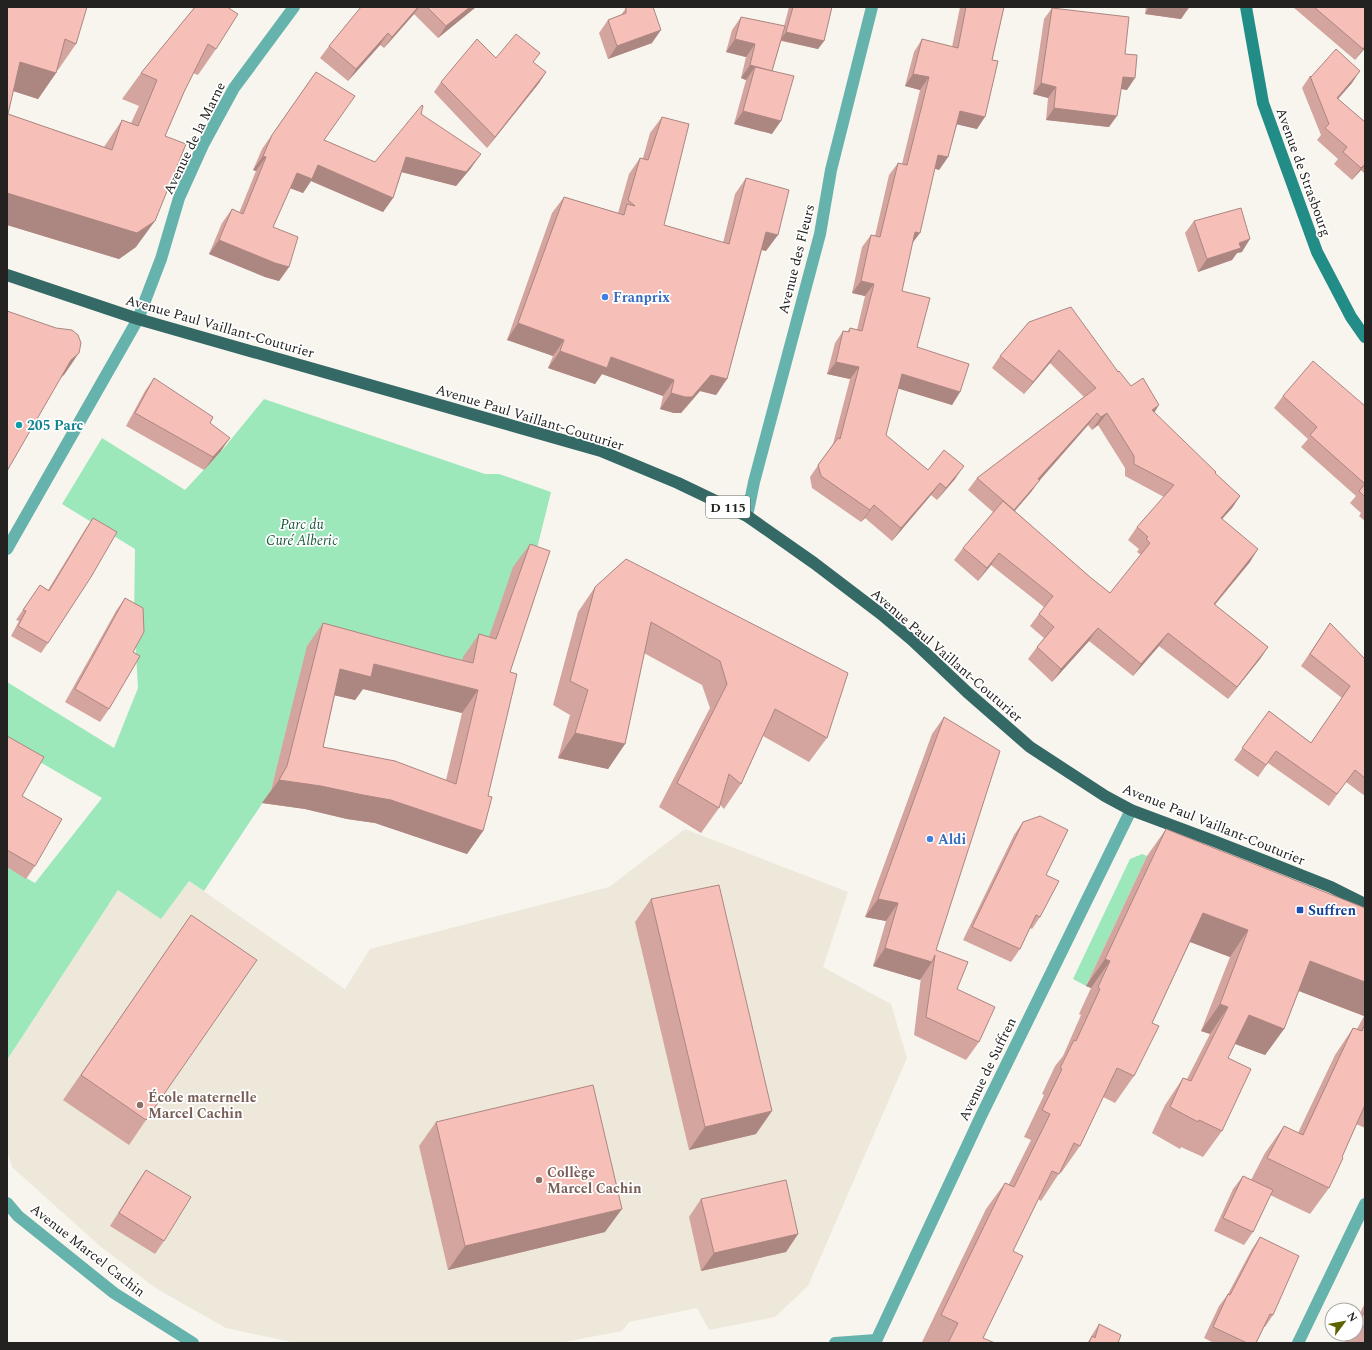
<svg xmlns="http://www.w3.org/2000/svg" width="1372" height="1350" viewBox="0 0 1372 1350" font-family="Spectral,serif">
  <rect width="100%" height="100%" fill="#f8f5ee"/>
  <polygon fill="#eee8db" points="685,829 848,892 823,967 891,1004 907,1058 808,1286 775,1317 709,1330 697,1308 629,1322 622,1331 559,1343 296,1343 226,1328 157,1289 101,1247 12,1167 7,1150 7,1060 118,890 189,881 345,989 370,949 609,887"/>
  <g fill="#9ce8bb">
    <polygon points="264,399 485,474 499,474 551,492 522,609 494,695 427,680 296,693 271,790 204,891 189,881 161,919 118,890 7,1060 7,867 35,883 102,798 7,743 7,682 114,748 138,688 134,621 135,549 62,504 102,438 185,490 224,448"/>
    <polygon points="1142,854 1147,856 1086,986 1073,979 1130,859"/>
  </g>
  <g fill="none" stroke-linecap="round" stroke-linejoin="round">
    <g stroke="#66b2ad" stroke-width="12">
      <polyline points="747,516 754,482 820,234 831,170 872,7"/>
      <polyline points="7,549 138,319 161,259 179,198 203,145 234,88 294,7"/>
      <polyline points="7,1203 18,1216 114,1293 193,1343"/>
      <polyline points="835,1343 876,1340"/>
      <polyline points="875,1343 981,1116 1131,810"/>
      <polyline points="1298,1343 1365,1204"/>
    </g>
    <polyline stroke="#228c87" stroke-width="12" points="1246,7 1263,103 1317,252 1351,317 1365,337"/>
    <polyline stroke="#346966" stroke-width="12" points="7,275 138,319 601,451 678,483 747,516 814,563 881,614 912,640 967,692 1030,747 1105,796 1131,810 1214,841 1331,887 1365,904"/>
  </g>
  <g fill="#d4a49e" fill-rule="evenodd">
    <polygon points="7,7 76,44 58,70 57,70 56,73 38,99 13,91 8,114 104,147 122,120 131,123 139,106 122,99 141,73 195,7 216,49 198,75 193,73 184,92 165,136 136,247 119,259 7,225"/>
    <polygon points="361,7 476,7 438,38 414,14 384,48 380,45 348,81 320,58 329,46"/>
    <polygon points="628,7 657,7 653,8 652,43 608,59 599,33 608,20 621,15 626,8"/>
    <polygon points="789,7 832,7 824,41 818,49 781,41 772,71 772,134 734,124 746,80 741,78 746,57 726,52 732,30 741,17 784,26"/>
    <polygon points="960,7 1004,7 977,129 957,124 948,157 939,170 935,168 912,244 902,291 917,347 960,392 952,405 898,388 886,435 928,470 955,479 937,500 931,495 892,541 865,518 861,522 812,488 810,477 833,444 850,379 827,374 835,343 843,331 847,332 850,328 857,330 865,296 852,293 862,247 871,235 875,236 889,175 898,163 902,164 920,90 905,86 914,52 922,39 952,47"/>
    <polygon points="1146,7 1188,7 1181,19 1145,14"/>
    <polygon points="1293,7 1365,7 1365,48 1355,60"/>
    <polygon points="1052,8 1125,54 1127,90 1121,89 1109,127 1046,120 1048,98 1033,94 1044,19"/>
    <polygon points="496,58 534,63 546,72 539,83 487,148 434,92 441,82"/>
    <polygon points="316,72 324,140 375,162 421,114 471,168 456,186 402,172 393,198 383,212 311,181 303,193 290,188 273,227 289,267 279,281 265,277 209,254 222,223 232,209 239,213 256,171 253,170 262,149"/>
    <polygon points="1310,76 1311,77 1352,83 1338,99 1365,122 1365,174 1361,170 1352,180 1334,164 1338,159 1317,140 1321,135 1302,88"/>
    <polygon points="662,117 664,225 723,243 735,194 746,178 766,251 762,250 727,379 716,395 700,391 681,413 674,413 660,409 663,396 602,374 595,384 548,368 553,356 507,340 552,213 564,197 618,213 629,174 640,158 643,158 650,133"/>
    <polygon points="1194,221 1242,252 1237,253 1232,260 1198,272 1185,233"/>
    <path d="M1029,322L1116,369L1154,412L1215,474L1240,496L1232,508L1222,519L1250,562L1215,605L1268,647L1260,659L1228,699L1159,646L1133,676L1089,641L1052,682L1028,659L1037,647L1044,638L1030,626L1044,607L991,565L978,581L954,560L963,548L993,512L968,490L977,478L1084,397L1050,363L1024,394L992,368L1000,356ZM1088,425L1092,430L1098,425L1125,468V476L1164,497L1137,527L1128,540L1139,549L1137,552L1141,555L1110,593L1090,577L1015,511L1031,492L1039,481Z"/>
    <polygon points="154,378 210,423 221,451 204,470 126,426 145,391"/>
    <polygon points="1283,396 1365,406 1365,521 1359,516 1361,513 1350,503 1356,496 1301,447 1308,439 1274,408"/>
    <polygon points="93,518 48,643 41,653 11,636 19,621 16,620 40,585 48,590 86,528"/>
    <path d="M530,544L510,672L488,796L483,831L467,854L375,823L347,819L305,809L262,803L271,790L307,646L323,623L444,656L462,661L463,657L479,634L489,637L513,567ZM363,689L462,713L446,780L323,747L335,695L355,700Z"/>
    <polygon points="626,559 827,738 809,762 763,736 741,784 724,809 720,805 719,808 701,833 659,807 710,708 702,685 644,653 625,744 608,769 558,758 570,715 553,705 578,612 595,587"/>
    <polygon points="125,598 133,652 109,709 100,722 65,702 116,611"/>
    <polygon points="1330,623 1365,659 1365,796 1346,782 1329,806 1268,763 1258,777 1234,760 1269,711 1311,743 1342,698 1301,666"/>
    <polygon points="944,717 936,950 957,989 979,1042 966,1060 914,1035 921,977 920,980 873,966 886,921 865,917 932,734"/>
    <polygon points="7,736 22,796 35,866 26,879 7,867"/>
    <polygon points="1023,822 1046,875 1040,917 1032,929 1030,928 1020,949 1011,962 963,940 1014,835"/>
    <polygon points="1166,829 1365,908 1365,1128 1356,1124 1329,1188 1310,1214 1270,1195 1253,1232 1244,1245 1214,1231 1233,1189 1243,1176 1251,1180 1265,1153 1284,1126 1298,1133 1335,1055 1353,1028 1357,1029 1364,1016 1299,991 1284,1029 1265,1055 1235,1044 1228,1058 1222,1131 1203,1157 1181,1147 1180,1149 1152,1133 1165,1105 1183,1078 1187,1079 1210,1034 1201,1031 1230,957 1190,942 1152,1023 1134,1076 1115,1103 1103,1097 1080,1146 1061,1173 1060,1172 1041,1201 1038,1199 1013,1251 983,1338 995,1343 925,1343 922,1342 986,1209 1005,1183 1009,1184 1031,1140 1024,1137 1044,1095 1042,1094 1055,1066 1063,1056 1081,1015 1079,1014 1091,988 1086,986 1147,856"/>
    <polygon points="651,899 756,1134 689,1150 635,922"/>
    <polygon points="191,915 146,1120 129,1145 63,1100"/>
    <polygon points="436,1122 605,1232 448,1270 419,1146"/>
    <polygon points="146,1170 164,1241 155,1254 110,1226 137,1183"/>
    <polygon points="701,1199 798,1234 786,1252 701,1271 689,1217"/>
    <polygon points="1260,1237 1273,1315 1265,1327 1264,1327 1256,1343 1214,1343 1204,1338 1219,1306 1228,1294 1252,1249"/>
    <polygon points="1365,1303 1365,1343 1344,1343 1349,1334 1356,1334 1356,1321"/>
    <polygon points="1099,1324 1118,1343 1087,1343 1090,1339 1092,1335"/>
  </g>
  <g fill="#ac8681">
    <polygon points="418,7 419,7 414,14 384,48 392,37"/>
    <polygon points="470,7 476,7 438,38 446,26"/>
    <polygon points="1149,7 1176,7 1188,9 1181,19 1145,14"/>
    <polygon points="661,30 652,43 608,59 617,46"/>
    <polygon points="786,32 824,41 818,49 780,40"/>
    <polygon points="388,33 380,45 348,81 356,69"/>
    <polygon points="735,39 755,44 746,57 726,52"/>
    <polygon points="1365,46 1365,48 1355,60 1363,49"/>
    <polygon points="20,62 56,73 38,99 7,89"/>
    <polygon points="750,65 772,71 755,67 746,80 741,78"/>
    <polygon points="1360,71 1352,83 1328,110 1337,98"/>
    <polygon points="546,72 539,83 487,148 495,137"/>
    <polygon points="913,74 929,77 920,90 905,86"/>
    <polygon points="1123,77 1135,78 1127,90 1116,88"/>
    <polygon points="1041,83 1056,87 1048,98 1033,94"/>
    <polygon points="1054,108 1117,116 1109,127 1046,120"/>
    <polygon points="743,111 781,121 772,134 734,124"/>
    <polygon points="960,111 985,117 977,129 951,123"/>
    <polygon points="481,154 471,168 456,186 397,171 406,157"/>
    <polygon points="938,155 948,157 939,170 929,167"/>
    <polygon points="263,156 266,157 256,171 253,170"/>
    <polygon points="1365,164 1365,165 1361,170 1352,180 1361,168"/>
    <polygon points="318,165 393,198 383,212 311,181 303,193 287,187 297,173"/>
    <polygon points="7,193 155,221 136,247 119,259 7,225"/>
    <polygon points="766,232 778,235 766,251 755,248"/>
    <polygon points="915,232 920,233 911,245"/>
    <polygon points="1250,239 1242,252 1237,253 1232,260 1198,272 1207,259 1239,243"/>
    <polygon points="219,240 289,267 279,281 265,277 209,254"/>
    <polygon points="861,281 874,284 865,296 852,293"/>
    <polygon points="518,323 564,340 553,356 507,340"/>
    <polygon points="1059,350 1050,363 1024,394 1033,382"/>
    <polygon points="560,351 611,357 674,380 663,396 602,374 595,384 548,368"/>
    <polygon points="79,353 64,375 55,383 71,360"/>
    <polygon points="836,362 859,367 850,379 827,374"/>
    <polygon points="902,374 960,392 952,405 893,387"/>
    <polygon points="711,375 727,379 716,395 700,391 681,413 674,413 660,409 671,393"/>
    <polygon points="1159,405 1151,418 1152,410"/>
    <polygon points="1097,413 1088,425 1039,481 1031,492 1005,522 1014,510 1038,479"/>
    <polygon points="1107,413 1098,425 1092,430 1101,417"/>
    <polygon points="230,438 221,451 204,470 213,457"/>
    <polygon points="964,466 955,479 937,500 946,488"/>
    <polygon points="940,483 931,495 892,541 901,528"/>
    <polygon points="1240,496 1232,508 1212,530 1221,518"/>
    <polygon points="874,505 865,518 861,522 870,510"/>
    <polygon points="1258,549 1250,562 1205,616 1214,604"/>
    <polygon points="999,553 991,565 978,581 987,568"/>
    <polygon points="1098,628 1089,641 1052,682 1061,669"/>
    <polygon points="1168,633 1159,646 1133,676 1141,664"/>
    <polygon points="1268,647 1260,659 1228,699 1237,687"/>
    <polygon points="374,664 478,690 462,713 363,689 355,700 324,693 340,669"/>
    <polygon points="575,733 625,744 608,769 558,758"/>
    <polygon points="279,780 321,786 391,800 483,831 467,854 375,823 347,819 305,809 262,803"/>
    <polygon points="878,899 898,903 886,921 865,917"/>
    <polygon points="1203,913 1248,930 1230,957 1185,940"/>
    <polygon points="885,948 932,962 920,980 873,966"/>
    <polygon points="1105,959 1110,961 1091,988 1086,986"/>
    <polygon points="1310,961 1365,982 1365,1014 1364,1016 1291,988"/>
    <polygon points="1220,1004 1228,1007 1210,1034 1201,1031"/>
    <polygon points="1249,1015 1284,1029 1265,1055 1230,1042"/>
    <polygon points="772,1111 756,1134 689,1150 705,1127"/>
    <polygon points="622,1209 605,1232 448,1270 465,1246"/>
    <polygon points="798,1234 786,1252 701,1271 714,1253"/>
  </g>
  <g fill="#f6bfb8" stroke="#ac8681" fill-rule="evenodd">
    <polygon points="7,7 87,7 76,44 65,39 56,73 20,62 8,114 112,150 122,120 138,126 157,80 141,73 195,7 227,7 238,14 216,49 208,44 184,92 165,136 186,144 155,221 137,233 7,193"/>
    <polygon points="361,7 418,7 392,37 388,33 356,69 329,46"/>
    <polygon points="427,7 470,7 446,26"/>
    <polygon points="628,7 653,7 661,30 617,46 608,20 626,13 626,8"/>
    <polygon points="793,7 832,7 824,41 786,32"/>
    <polygon points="966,7 1004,7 992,60 998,61 985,117 960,111 948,157 938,155 920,233 915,232 902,291 930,298 917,347 969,364 960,392 902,374 886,435 928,470 944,450 964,466 946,488 940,483 901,528 874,505 870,510 821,476 818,465 838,438 840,439 859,367 836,362 843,331 849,332 850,328 862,331 874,284 861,281 871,235 880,237 898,163 907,165 929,77 913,74 922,39 958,48"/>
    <polygon points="1176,7 1188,7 1188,9"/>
    <polygon points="1314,7 1365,7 1365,46 1363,49"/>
    <polygon points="1052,8 1129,17 1125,54 1137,55 1135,78 1123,77 1117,116 1054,108 1056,87 1041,83"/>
    <polygon points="741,17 785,26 772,71 750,65 755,44 735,39"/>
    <polygon points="516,34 540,53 533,62 546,72 495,137 441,82 477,39 496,58"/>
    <polygon points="1336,49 1360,71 1337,98 1365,122 1365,164 1361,168 1343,152 1347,147 1325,128 1329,124 1310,76 1311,77"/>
    <polygon points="755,67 794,76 781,121 743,111"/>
    <polygon points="316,72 355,96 324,140 375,162 422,105 423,106 421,114 481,154 466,172 406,157 393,198 318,165 312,179 297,173 273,227 298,237 289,267 275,263 219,240 232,209 243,214 266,157 263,156 272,135"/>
    <polygon points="662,117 689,124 664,225 729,244 746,178 789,190 778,235 766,232 727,379 711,375 692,397 685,397 671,393 674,380 611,357 607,368 560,351 564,340 518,323 564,197 624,215 627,204 635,206 628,200 640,158 648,160"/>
    <polygon points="1241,208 1250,239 1239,243 1241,248 1207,259 1194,221"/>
    <polygon points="1071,307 1116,369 1118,372 1119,371 1131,386 1143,378 1159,405 1152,410 1216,472 1215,473 1240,496 1221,518 1258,549 1214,604 1268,647 1237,687 1168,633 1141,664 1098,628 1061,669 1037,647 1054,627 1039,614 1053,596 999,553 987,568 963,548 1003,501 1090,577 1110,593 1150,543 1146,539 1148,537 1137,527 1174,485 1134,464 1134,456 1107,413 1101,417 1097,413 1038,479 1040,480 1014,510 977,478 1096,388 1059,350 1033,382 1000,356 1029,322"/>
    <polygon points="7,311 56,328 72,330 78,335 81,343 79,353 71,360 7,471"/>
    <polygon points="1313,361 1365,406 1365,497 1359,491 1365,484 1310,435 1317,427 1283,396"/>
    <polygon points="154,378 213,417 210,423 230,438 213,457 135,413"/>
    <polygon points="93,518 117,532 91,577 48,643 18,626 26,611 23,610 40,585 49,591"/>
    <path d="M530,544L550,551L510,672L517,674L488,796L492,797L483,831L391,800L363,795L321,786L279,780L287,766L323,623L444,656L473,663L479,634L496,639ZM374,664L478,690L456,784L395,761L323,747L340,669L371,677Z"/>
    <polygon points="626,559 848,673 827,738 775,709 741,784 729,774 719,808 677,783 727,684 720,661 651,622 625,744 575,733 588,690 570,681 595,587"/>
    <polygon points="125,598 143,608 144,632 133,652 140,656 109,709 75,689"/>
    <polygon points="1330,623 1365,659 1365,778 1355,770 1337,794 1276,751 1266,765 1242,748 1269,711 1311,743 1350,686 1310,654"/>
    <polygon points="944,717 1000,751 936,950 968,962 957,989 995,1007 979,1042 926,1017 935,955 932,962 885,948 898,903 878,899"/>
    <polygon points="7,736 44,757 22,796 62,819 35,866 7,850"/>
    <polygon points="1040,816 1068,830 1046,875 1059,881 1040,917 1036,915 1020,949 972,927 1023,822"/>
    <polygon points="1166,829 1365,908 1365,982 1310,961 1284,1029 1249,1015 1228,1058 1251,1069 1222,1131 1199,1120 1198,1122 1170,1107 1183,1078 1191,1081 1228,1007 1220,1004 1248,930 1203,913 1152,1023 1159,1026 1134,1076 1117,1068 1080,1146 1074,1143 1059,1174 1052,1171 1013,1251 1023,1256 983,1338 995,1343 948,1343 958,1323 941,1315 1005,1183 1014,1187 1050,1114 1042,1110 1062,1069 1060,1068 1074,1040 1076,1041 1100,989 1098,987 1110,961 1105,959"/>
    <polygon points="719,885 772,1111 705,1127 651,899"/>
    <polygon points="191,915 257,960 146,1120 81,1075"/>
    <polygon points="1365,1024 1365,1105 1342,1157 1343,1158 1329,1188 1267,1158 1284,1126 1303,1135 1353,1028 1362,1031"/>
    <polygon points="593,1085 622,1209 465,1246 436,1122"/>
    <polygon points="146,1170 191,1197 164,1241 119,1213"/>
    <polygon points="1243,1176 1273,1190 1253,1232 1223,1218"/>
    <polygon points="786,1180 798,1234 714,1253 701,1199"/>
    <polygon points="1260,1237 1299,1256 1273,1315 1270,1314 1256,1343 1247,1343 1213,1327 1228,1294 1230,1295"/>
    <polygon points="1365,1311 1365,1327 1358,1324"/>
    <polygon points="1099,1324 1121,1335 1118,1343 1089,1343 1092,1336 1095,1338"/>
  </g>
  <g fill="#3f7fe0" stroke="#fff" stroke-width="1.5">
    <circle cx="605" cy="297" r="4"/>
    <circle cx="930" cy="839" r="4"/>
  </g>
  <circle fill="#0f9aa8" stroke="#fff" stroke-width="1.5" cx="19" cy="425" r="4"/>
  <rect fill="#1a4fb4" stroke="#fff" stroke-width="1.5" x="1296" y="906" width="8" height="8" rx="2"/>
  <g fill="#8d6e63" stroke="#fff" stroke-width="1.5">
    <circle cx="140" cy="1105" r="4"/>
    <circle cx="539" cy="1180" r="4"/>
  </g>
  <g text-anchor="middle" stroke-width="3.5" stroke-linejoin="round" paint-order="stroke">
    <rect fill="#fff" stroke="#656463" stroke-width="1" x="706" y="496" width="44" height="22" rx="3"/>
    <g font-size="13" font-weight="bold" fill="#232220">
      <text x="728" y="512">D 115</text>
    </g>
    <g font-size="14" fill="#232220" stroke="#fff">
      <text transform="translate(194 138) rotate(-64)" y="5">Avenue de la Marne</text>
      <text transform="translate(1304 172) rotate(70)" y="5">Avenue de Strasbourg</text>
      <text transform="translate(796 259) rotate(-76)" y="5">Avenue des Fleurs</text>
      <text transform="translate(220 326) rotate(16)" y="5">Avenue Paul Vaillant-Couturier</text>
      <text transform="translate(530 417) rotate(17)" y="5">Avenue Paul Vaillant-Couturier</text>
      <text transform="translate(947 655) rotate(41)" y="5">Avenue Paul Vaillant-Couturier</text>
      <text transform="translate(1214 824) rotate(22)" y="5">Avenue Paul Vaillant-Couturier</text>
      <text transform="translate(987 1069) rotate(-64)" y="5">Avenue de Suffren</text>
      <text transform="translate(88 1250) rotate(38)" y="5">Avenue Marcel Cachin</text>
    </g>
    <g font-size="14" font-weight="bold" fill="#366cbe" stroke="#fff" text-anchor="start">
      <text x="613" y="302">Franprix</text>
      <text x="938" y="844">Aldi</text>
    </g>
    <g font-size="14" font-weight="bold" fill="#0d838f" stroke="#fff" text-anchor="start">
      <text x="27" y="430">205 Parc</text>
    </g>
    <g font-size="14" font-style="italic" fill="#1a593a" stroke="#fff">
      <text x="302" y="529">Parc du<tspan x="302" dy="16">Curé Alberic</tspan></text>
    </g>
    <g font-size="14" font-weight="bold" fill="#164399" stroke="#fff" text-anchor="start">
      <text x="1308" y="915">Suffren</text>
    </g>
    <g font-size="14" font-weight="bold" fill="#785e54" stroke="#fff" text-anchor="start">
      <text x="148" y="1102">École maternelle<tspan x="148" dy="16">Marcel Cachin</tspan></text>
      <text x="547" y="1177">Collège<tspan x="547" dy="16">Marcel Cachin</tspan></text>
    </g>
  </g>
  <rect width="1372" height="1350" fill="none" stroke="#232220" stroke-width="16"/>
  <g transform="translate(1344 1322) rotate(58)"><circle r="19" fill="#ffffff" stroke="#a7a7a6"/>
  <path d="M0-3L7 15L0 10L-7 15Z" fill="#5d6300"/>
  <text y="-6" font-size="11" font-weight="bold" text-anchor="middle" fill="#232220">N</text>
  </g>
</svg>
